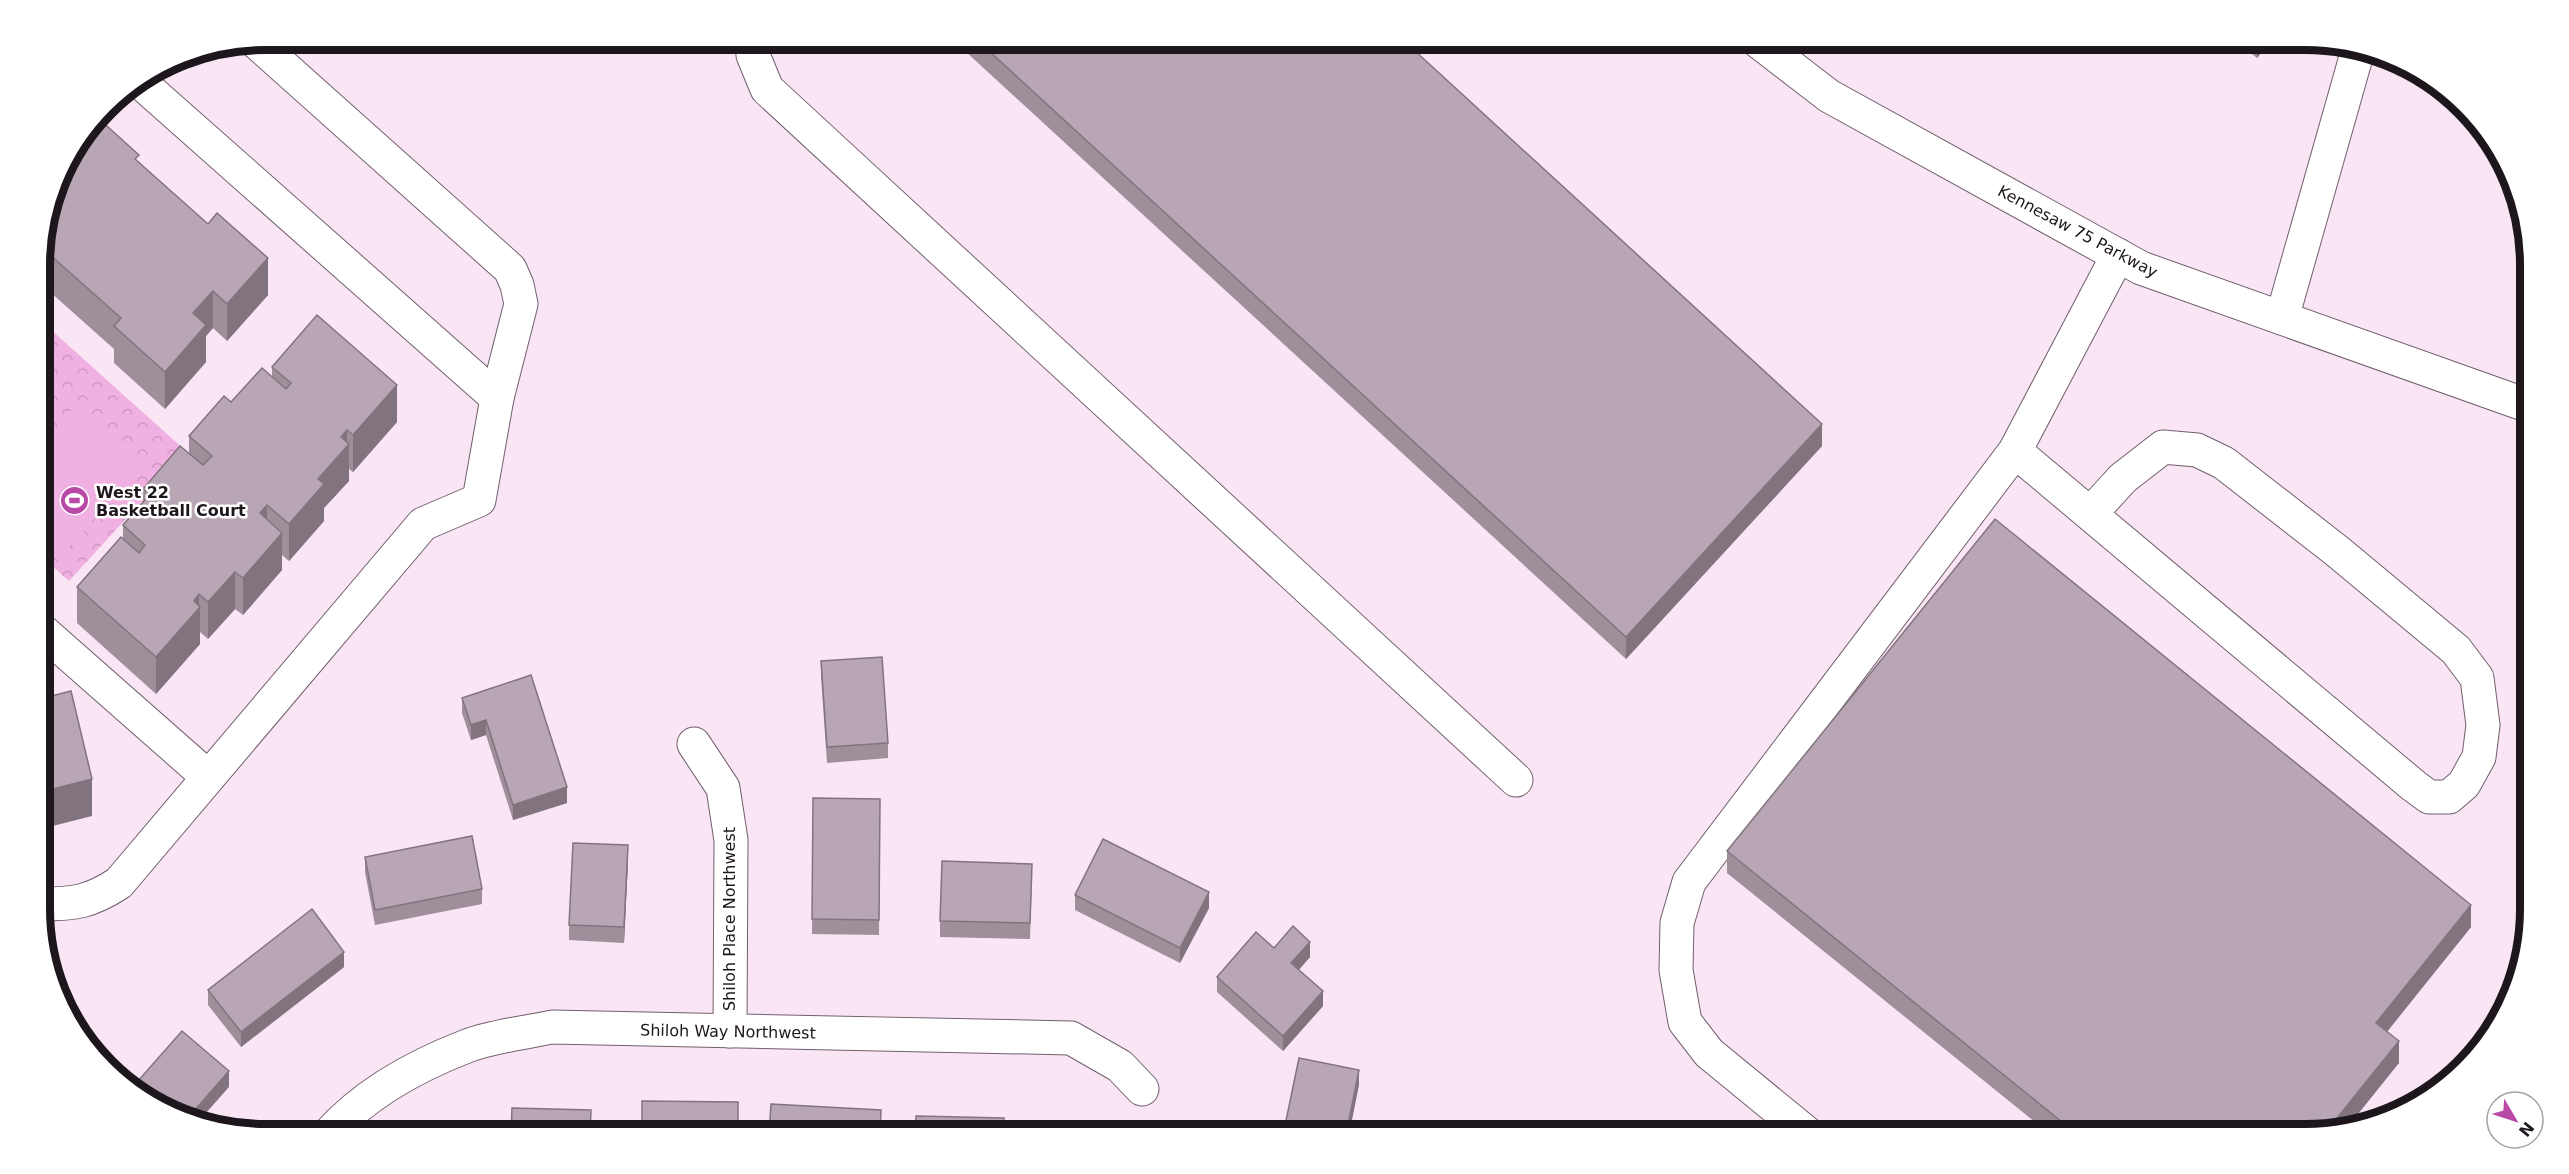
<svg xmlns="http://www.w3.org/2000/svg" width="2569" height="1174" viewBox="0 0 2569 1174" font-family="'DejaVu Sans',sans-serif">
  <defs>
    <pattern id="park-crowns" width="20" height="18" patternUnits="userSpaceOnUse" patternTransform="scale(1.5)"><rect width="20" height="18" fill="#f1b0e2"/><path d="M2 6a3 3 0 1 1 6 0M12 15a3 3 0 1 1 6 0" fill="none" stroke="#ce97c1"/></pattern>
  </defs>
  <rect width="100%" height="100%" fill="#f9e5f4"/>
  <polygon fill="url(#park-crowns)" points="40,320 187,452 69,581 40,555"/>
  <polygon fill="#f1b0e2" points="72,409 139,469 62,555 40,534 40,445"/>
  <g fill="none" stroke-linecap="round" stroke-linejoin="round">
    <defs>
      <g id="minor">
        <polyline points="752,39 753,55 767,89 1516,780"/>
        <polyline points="1755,39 1829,96 2141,268 2529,406"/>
        <polyline points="139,81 497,398"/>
        <polyline points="2282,318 2358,50"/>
        <polyline points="2015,451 2414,786 2429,797 2449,797 2464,784 2479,757 2483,725 2477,678 2456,650 2337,551 2224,463 2197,450 2163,447 2123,478 2090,514"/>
        <polyline points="40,629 208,777"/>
        <polyline points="694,744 723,788 731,840 730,1031"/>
        <path d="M41,904C75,904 90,902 119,883L423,524L479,500L497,398L521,304L517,285L510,269L255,41"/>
        <path d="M328,1135C365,1093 415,1066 467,1046C493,1036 525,1033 552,1027L1071,1038L1120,1066L1142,1089"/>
        <polyline points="1809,1135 1709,1053 1685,1022 1676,970 1677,923 1689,882 2015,451 2118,255"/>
      </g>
    </defs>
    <use href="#minor" stroke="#715f6c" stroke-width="35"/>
    <use href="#minor" stroke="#fff" stroke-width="33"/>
  </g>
  <g fill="#9f8f9b">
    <polygon points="952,39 1402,39 1822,446 1626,659"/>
    <polygon points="2233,39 2272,39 2257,58"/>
    <polygon points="139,162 268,295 227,341 213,328 206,336 206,362 165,409 114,363 114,349 40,283 40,249 62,165"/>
    <polygon points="272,367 397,422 353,472 349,469 349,481 324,508 324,521 289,561 282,555 282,570 243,615 235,609 208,639 200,632 200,644 156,694 77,623 77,587 123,539 123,525 143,502 143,489 189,453 189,436 231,402 272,377"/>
    <polygon points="821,661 888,743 888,758 827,763 821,676"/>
    <polygon points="462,698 567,803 513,820 486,735 471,740 462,713"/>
    <polygon points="813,798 880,799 879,935 812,934"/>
    <polygon points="1727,851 2471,927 2387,1032 2399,1063 2319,1135 2051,1135 1727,873"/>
    <polygon points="365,857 482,889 482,904 375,925 365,872"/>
    <polygon points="628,861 624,943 569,940 569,925"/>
    <polygon points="1032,879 1030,939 940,937 940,921"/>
    <polygon points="1075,895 1209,908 1180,963 1075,910"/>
    <polygon points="1274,948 1310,957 1299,970 1323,1006 1283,1051 1217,992 1217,977"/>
    <polygon points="344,967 241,1047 208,1005 208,990"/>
  </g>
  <g fill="#82747e">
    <polygon points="2257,39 2272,39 2257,58"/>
    <polygon points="268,258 268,295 227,341 227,304"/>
    <polygon points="213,291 213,328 206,336 206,362 165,409 165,372 193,313"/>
    <polygon points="397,385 397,422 353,472 353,435"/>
    <polygon points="1822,424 1822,446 1626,659 1626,637"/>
    <polygon points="347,430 347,446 349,444 349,481 324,508 324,521 289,561 289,524 318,479 341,437"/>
    <polygon points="267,505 267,542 260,513"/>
    <polygon points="282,533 282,570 243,615 243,578"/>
    <polygon points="235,572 235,609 208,639 208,602"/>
    <polygon points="199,594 199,608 200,607 200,644 156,694 156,657"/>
    <polygon points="486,720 486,735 471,740 471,725"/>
    <polygon points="92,779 92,816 41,829 41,792"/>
    <polygon points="567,787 567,803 513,820 513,805"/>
    <polygon points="628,845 628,861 624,943 624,927"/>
    <polygon points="1209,892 1209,908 1180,963 1180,948"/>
    <polygon points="2471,905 2471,927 2376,1045 2376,1023"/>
    <polygon points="1310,942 1310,957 1291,978 1291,963"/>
    <polygon points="344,952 344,967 241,1047 241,1032"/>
    <polygon points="1323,991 1323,1006 1283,1051 1283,1036"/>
    <polygon points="2399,1041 2399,1063 2346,1129 2325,1133"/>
    <polygon points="1359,1070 1359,1085 1349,1135 1346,1135"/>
    <polygon points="229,1071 229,1087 198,1122 187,1119"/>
  </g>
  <g fill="#b9a6b4" stroke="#82747e" stroke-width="1.5">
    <polygon points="976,39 1402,39 1822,424 1626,637"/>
    <polygon points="98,118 139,155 135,159 208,224 217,213 268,258 227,304 213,291 193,313 206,325 165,372 114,326 121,318 40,246 62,165"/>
    <polygon points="317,315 397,385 353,435 347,430 341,437 349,444 318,479 324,484 289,524 267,505 260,513 282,533 243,578 235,572 208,602 199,594 194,601 200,607 156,657 77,587 121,537 139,553 145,545 123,525 150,494 143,489 180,446 203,465 212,456 189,436 224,396 231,402 262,368 286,389 291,383 272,367"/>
    <polygon points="1995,519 2471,905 2376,1023 2399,1041 2325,1133 2319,1135 2078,1135 1727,851"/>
    <polygon points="882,657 888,743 827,747 821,661"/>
    <polygon points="531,675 567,787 513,805 486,720 471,725 462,698"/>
    <polygon points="71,691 92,779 41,792 40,699"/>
    <polygon points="813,798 880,799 879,920 812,919"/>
    <polygon points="472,836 482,889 375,910 365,857"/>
    <polygon points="1103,839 1209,892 1180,948 1075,895"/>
    <polygon points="573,843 628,845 624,927 569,925"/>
    <polygon points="942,861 1032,864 1030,923 940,921"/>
    <polygon points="312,909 344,952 241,1032 208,990"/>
    <polygon points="1293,926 1310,942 1291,963 1323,991 1283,1036 1217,977 1256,932 1274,948"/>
    <polygon points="182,1031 229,1071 187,1119 178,1118 130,1090"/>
    <polygon points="1299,1058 1359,1070 1346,1135 1283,1135"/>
    <polygon points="642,1101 738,1102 738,1135 642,1135"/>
    <polygon points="771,1104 881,1110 880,1135 769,1135"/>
    <polygon points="512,1108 591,1110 590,1135 511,1135"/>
    <polygon points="916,1116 1004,1118 1003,1135 915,1135"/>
  </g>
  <defs>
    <symbol id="stadium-disc" viewBox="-11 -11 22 22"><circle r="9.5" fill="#b949a6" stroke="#fff"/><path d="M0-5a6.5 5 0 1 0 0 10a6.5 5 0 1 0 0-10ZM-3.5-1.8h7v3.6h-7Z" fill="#fff"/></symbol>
  </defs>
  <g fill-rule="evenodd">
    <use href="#stadium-disc" x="58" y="484" width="33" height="33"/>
  </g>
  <g text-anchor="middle" stroke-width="5" stroke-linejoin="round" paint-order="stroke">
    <g font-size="16" fill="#1d161c" stroke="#fff">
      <text transform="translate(2078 231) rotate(28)" y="6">Kennesaw 75 Parkway</text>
      <text transform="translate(729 919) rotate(-90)" y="6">Shiloh Place Northwest</text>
      <text transform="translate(728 1031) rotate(1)" y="6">Shiloh Way Northwest</text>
    </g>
    <g font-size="16" font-weight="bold" fill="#1d161c" stroke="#fff" text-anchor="start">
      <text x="96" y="498">West 22<tspan x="96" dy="18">Basketball Court</tspan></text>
    </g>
  </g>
  <path d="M0 0H2569V1174H0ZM265 50H2305A215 215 0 0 1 2520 265V909A215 215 0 0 1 2305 1124H265A215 215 0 0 1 50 909V265A215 215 0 0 1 265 50Z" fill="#fff" fill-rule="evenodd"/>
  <path fill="none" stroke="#1d161c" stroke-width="8" d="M265 50H2305A215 215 0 0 1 2520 265V909A215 215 0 0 1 2305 1124H265A215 215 0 0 1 50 909V265A215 215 0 0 1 265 50Z"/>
  <g transform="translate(2515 1120) rotate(129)"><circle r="28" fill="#ffffff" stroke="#a5a2a4" stroke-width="1.5"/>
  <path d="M0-4.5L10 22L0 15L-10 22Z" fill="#b949a6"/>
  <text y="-9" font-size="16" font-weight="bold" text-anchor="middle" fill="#1d161c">N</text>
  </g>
</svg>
